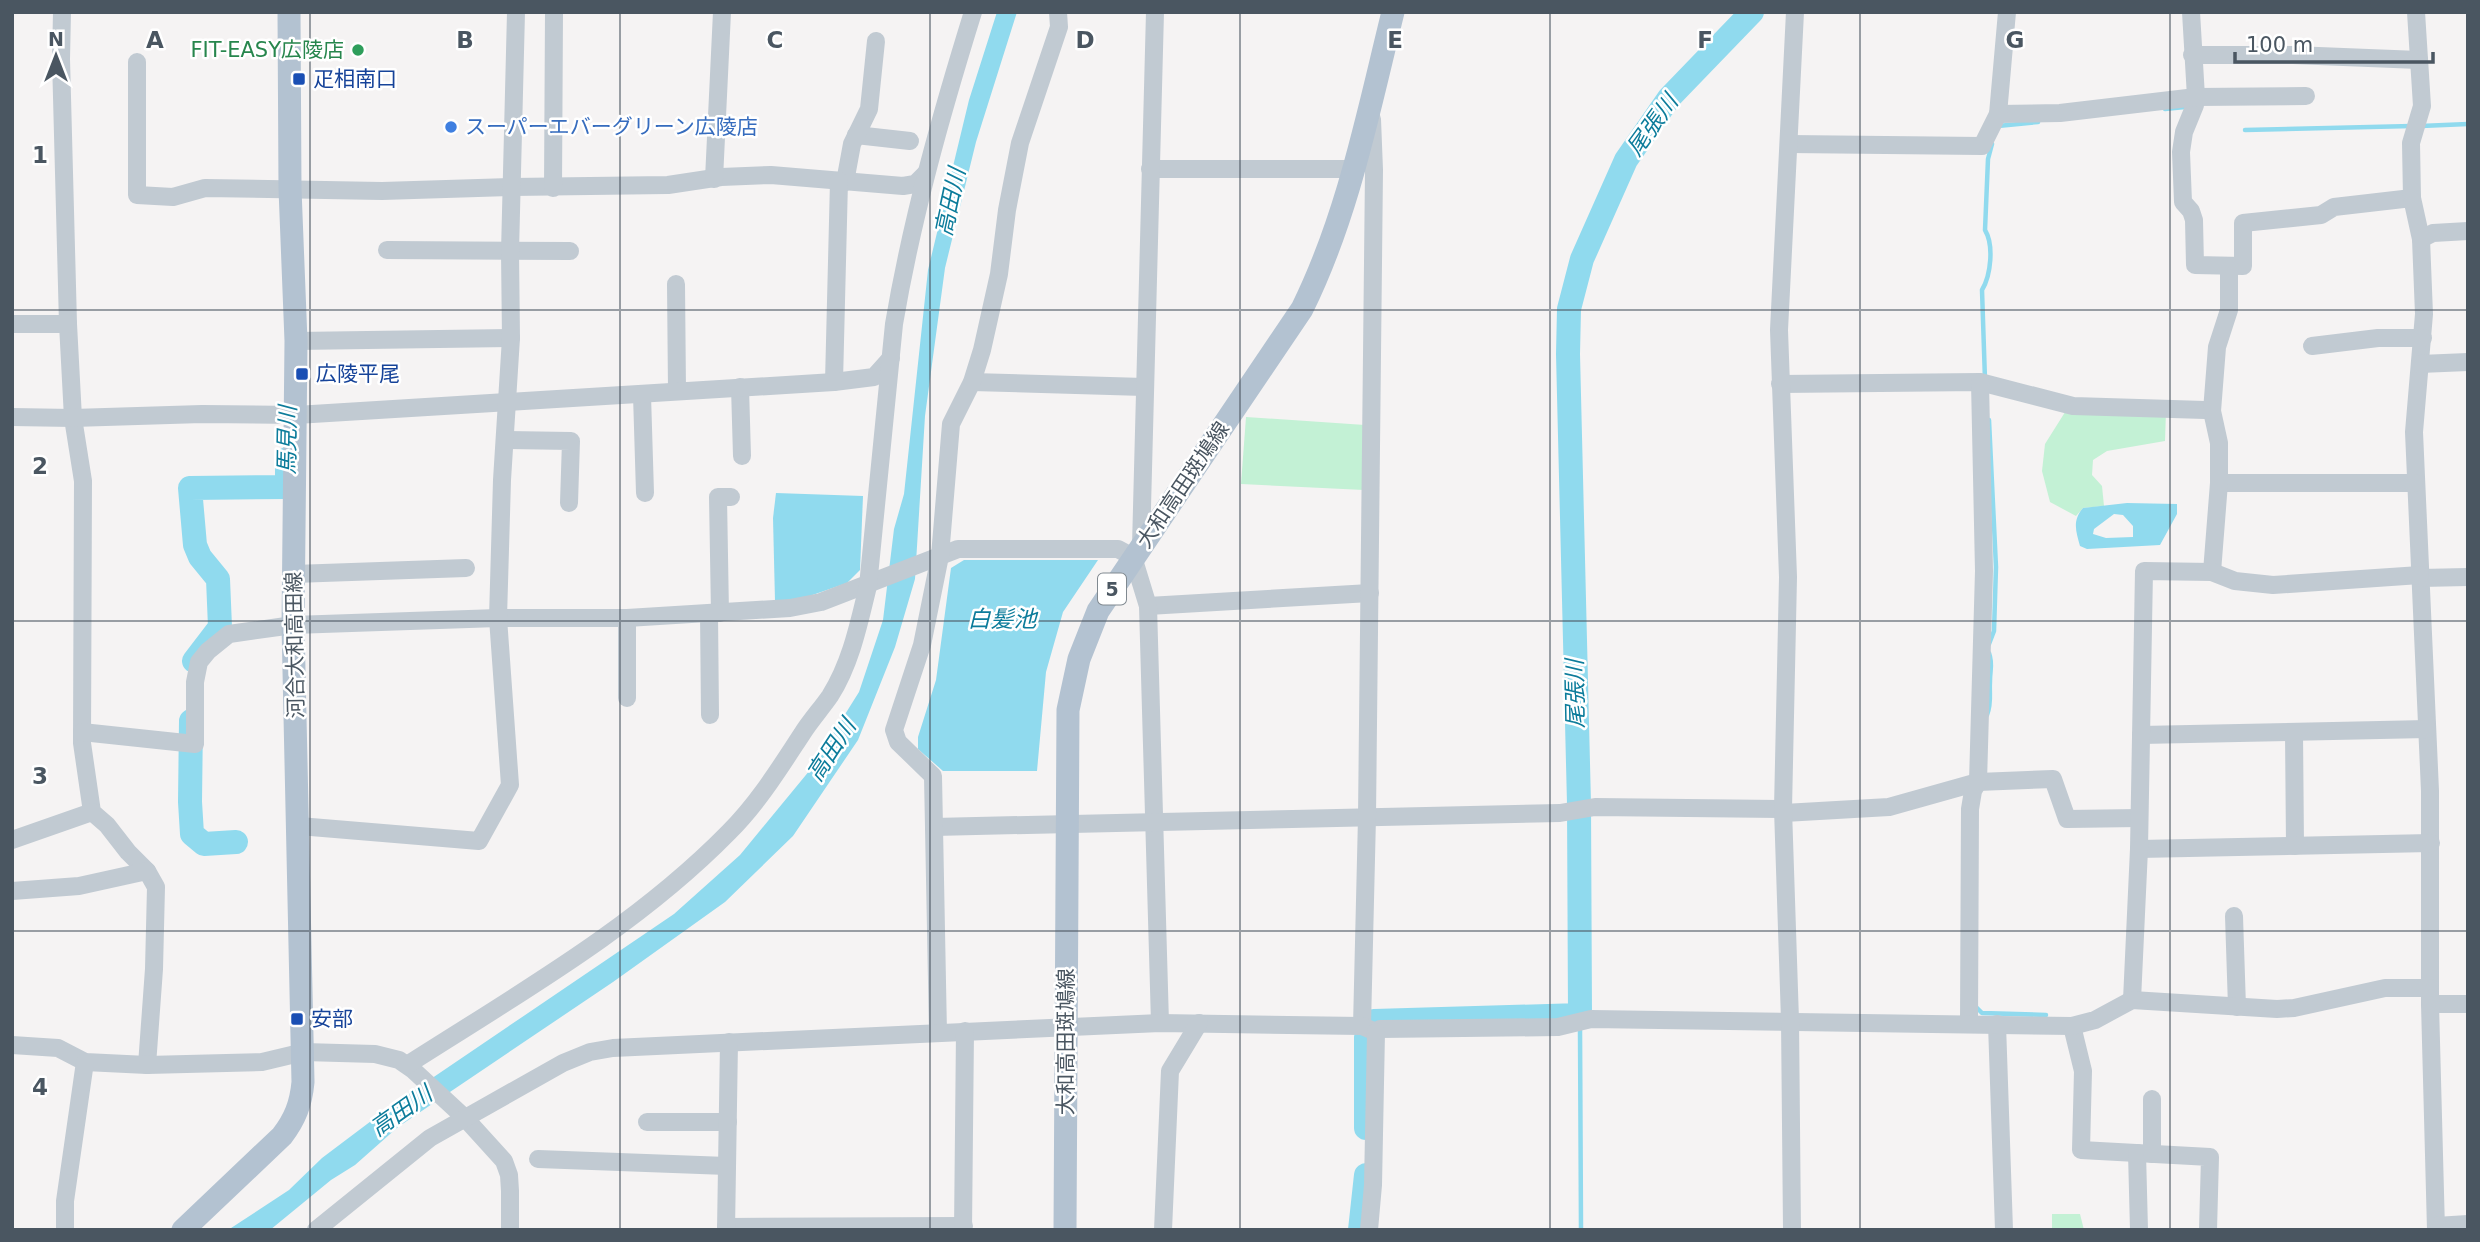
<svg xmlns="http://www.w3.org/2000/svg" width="2480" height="1242" viewBox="0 0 2480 1242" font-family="'DejaVu Sans','Noto Sans JP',sans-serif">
  <rect width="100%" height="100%" fill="#f5f3f3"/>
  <g fill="#c3f1d5">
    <polygon points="2067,409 2166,411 2165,441 2107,451 2093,460 2092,475 2102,486 2104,506 2083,508 2076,516 2050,502 2042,471 2045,444"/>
    <polygon points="1246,417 1365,425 1364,490 1241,484"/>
    <polygon points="2052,1214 2080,1214 2084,1230 2052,1230"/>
  </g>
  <g fill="#90daee" fill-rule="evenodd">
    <polygon points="997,12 1017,12 976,142 945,268 925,416 915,579 895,647 858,740 793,836 725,902 613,982 398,1127 355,1165 331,1180 270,1230 228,1230 289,1190 322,1158 391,1106 674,914 740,855 810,770 859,692 883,620 894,529 904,494 928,270 969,100"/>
    <polygon points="776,493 863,496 860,570 847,583 798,600 775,601 773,518"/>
    <path d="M2127,503L2177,504V514L2160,545L2087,549L2080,546C2076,531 2072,521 2083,508ZM2114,514L2123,515L2133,526V537L2106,538L2093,534L2094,529Z"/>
    <polygon points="964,560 1098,560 1063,612 1046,672 1037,771 943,771 918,749 918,737 936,680 951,568"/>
  </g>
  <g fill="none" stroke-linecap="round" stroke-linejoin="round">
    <g stroke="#90daee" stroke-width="4.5">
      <polyline points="2165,109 2185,107"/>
      <polyline points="1998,126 2038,122"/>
      <polyline points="2421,126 2468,124"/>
      <polyline points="2245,130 2412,126"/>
      <path d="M1985,380L1982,290C1991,275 1994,245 1985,230L1988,159L1992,144"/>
      <polyline points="1989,644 1994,631 1996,567 1989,420"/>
      <path d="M1987,715C1992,702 1989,694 1990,681C1990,669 1993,664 1989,653"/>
      <polyline points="1976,1007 1982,1013 2046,1015"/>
      <polyline points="1580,1028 1581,1230"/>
    </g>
    <g stroke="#90daee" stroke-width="24">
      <polyline points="194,661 220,627 218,579 200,557 195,545 190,488 287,487 287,459"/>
      <polyline points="191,721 190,802 192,834 204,844 236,842"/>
      <polyline points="1366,1128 1366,1037 1374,1021 1580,1015 1579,804 1568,354 1569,309 1582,259 1626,160 1669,98 1752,12"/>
      <polyline points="1360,1230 1366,1175"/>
    </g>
    <g stroke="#c1cad2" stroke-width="18">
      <polyline points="62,12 61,59 68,324 73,418 83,481 82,743 92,812 107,825 128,852 147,871 156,887 154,969 147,1065"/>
      <polyline points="2191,12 2196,97 2195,105 2184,132 2181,152 2183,202 2191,211 2194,220 2195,265 2243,266 2243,223 2321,215 2334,207 2412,198"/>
      <polyline points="2416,12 2422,106 2411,143 2412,198 2421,239 2424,314 2414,432 2430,791 2430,1004 2436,1230"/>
      <polyline points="2192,55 2293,55 2419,60"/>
      <polyline points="137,62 137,195 173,197 205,188 382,191 512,187 668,185 721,177 771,175 903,186 915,184 925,174"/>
      <polyline points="1998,114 2060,113 2196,97 2306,96"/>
      <polyline points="856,135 910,141"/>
      <polyline points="1789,144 1982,146 1998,114 2007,12"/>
      <polyline points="1150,169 1355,169"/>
      <polyline points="714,179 722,12"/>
      <polyline points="845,182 852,144 869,109 876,41"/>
      <polyline points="553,188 554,12"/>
      <polyline points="2421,239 2433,233 2468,231"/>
      <polyline points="387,250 570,251"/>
      <polyline points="676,284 677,391"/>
      <polyline points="12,324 68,324"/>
      <polyline points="296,341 511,338"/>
      <polyline points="2312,346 2378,338 2423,338"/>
      <polyline points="2420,364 2468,362"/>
      <polyline points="834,382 839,181"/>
      <polyline points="972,382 1144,387"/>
      <polyline points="1780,384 1980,382 2073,406 2205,410"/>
      <polyline points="740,387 742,456"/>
      <polyline points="642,395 645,493"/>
      <polyline points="12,417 73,418 202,414 296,415 834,382 874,377 891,358"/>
      <polyline points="505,440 571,441 569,503"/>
      <polyline points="2219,483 2414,483"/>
      <polyline points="1141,546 1155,12"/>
      <polyline points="2212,572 2219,483 2219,443 2212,411 2217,347 2229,310 2229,266"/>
      <polyline points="294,574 466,568"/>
      <polyline points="2420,578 2468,577"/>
      <polyline points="1148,606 1370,593"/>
      <polyline points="709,613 710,715"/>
      <polyline points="720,613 718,497 731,497"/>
      <polyline points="627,698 627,618"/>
      <polyline points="82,732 195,744 195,682 199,662 208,651 229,634 293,625 498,618 627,618 790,608 821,602 958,549 1118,549 1133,557 1148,606 1160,1023"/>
      <polyline points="2294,732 2295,846"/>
      <polyline points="2141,735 2427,729"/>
      <polyline points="1784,813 1889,807 1978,782 2053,779 2067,819 2139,818"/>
      <polyline points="299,826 479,841 510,785 498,618 502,480 511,338 510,252 516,12"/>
      <polyline points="934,827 1560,813 1595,807 1783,809"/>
      <polyline points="12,840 92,812"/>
      <polyline points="2139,849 2431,843"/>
      <polyline points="12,891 79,886 147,871"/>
      <polyline points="2234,916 2237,1007"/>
      <polyline points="2132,1000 2139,849 2144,571 2212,572 2235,581 2273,585 2420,575"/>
      <polyline points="2430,1004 2468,1004"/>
      <polyline points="1969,1023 1970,809 1973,791 1978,782 1984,571 1980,382"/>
      <polyline points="1997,1024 2004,1230"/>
      <polyline points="1362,1026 1367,817 1374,170 1372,119"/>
      <polyline points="2072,1026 2083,1071 2081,1150 2210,1157 2208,1230"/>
      <polyline points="938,1033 933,776 898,742 894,730 922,645 940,556 951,424 972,382 982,350 999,274 1007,210 1020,143 1059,27 1058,12"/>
      <polyline points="12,1045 58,1048 85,1062 147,1065 262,1062 304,1052 375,1054 399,1060 412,1069 465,1118 504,1161 509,1175 510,1191 510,1230"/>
      <path d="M407,1065C518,994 636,927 729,832C758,803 779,769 802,734C810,721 821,709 830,696C851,663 859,623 868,586L894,324C912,218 941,115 973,12"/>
      <polyline points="647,1122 728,1122"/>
      <polyline points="2137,1153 2139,1230"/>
      <polyline points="2152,1154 2152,1099"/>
      <polyline points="538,1159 727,1166"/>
      <polyline points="2436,1226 2468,1224"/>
      <polyline points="726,1227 964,1226"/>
      <polyline points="65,1230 65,1201 85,1062"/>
      <polyline points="316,1230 430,1138 563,1063 590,1052 613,1048 1160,1023 1362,1026 1376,1032 1380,1029 1558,1027 1591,1019 2072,1026 2095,1020 2132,1000 2277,1009 2294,1008 2385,988 2430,988"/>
      <polyline points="726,1230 729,1042"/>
      <polyline points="963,1230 965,1031"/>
      <polyline points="1163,1230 1170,1071 1199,1023"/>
      <polyline points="1369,1230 1373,1185 1376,1032"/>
      <polyline points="1792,1230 1790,1020 1783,809 1788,577 1779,330 1795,12"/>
    </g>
    <g stroke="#b3c2d1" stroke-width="23">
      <path d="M183,1230L282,1136C295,1119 301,1104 303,1082L293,625L296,341L290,189L289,12"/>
      <path d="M1065,1230L1068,710L1079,659L1098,611L1302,309C1348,216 1368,113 1393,12"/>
    </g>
  </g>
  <path fill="none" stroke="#4a5661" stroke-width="2" stroke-opacity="0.55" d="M310,12V1230M620,12V1230M930,12V1230M1240,12V1230M1550,12V1230M1860,12V1230M2170,12V1230M12,310H2468M12,621H2468M12,931H2468"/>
  <circle fill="#2e9e5b" stroke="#fff" stroke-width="2.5" cx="358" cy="50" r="7"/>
  <g fill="#1a4fb4" stroke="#fff" stroke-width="2.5">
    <rect x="292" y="72" width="14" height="14" rx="3.5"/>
    <rect x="295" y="367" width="14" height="14" rx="3.5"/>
    <rect x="290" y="1012" width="14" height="14" rx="3.5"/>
  </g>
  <circle fill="#3f7fe0" stroke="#fff" stroke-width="2.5" cx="451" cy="127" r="7"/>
  <g text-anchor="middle" stroke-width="5" stroke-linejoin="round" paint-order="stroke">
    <rect fill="#fff" stroke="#808990" stroke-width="2" x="1098" y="573.5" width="28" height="31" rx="5"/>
    <g font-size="19" font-weight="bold" fill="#4a5661">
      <text x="1112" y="596">5</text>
    </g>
    <g font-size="21" fill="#27864d" stroke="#fff" text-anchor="end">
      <text x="344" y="57">FIT-EASY広陵店</text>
    </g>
    <g font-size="21" fill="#164399" stroke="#fff" text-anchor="start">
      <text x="313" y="86">疋相南口</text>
      <text x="316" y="381">広陵平尾</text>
      <text x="311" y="1026">安部</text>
    </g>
    <g font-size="21" fill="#366cbe" stroke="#fff" text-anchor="start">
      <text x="465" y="134">スーパーエバーグリーン広陵店</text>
    </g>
    <g font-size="21" fill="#4a5661" stroke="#fff">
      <text transform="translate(1183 485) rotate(-56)" y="7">大和高田斑鳩線</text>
      <text transform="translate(295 645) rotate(-91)" y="7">河合大和高田線</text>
      <text transform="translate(1066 1042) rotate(-90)" y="7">大和高田斑鳩線</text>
    </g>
    <g font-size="23" font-style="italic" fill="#0c7c9b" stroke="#fff">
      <text transform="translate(1652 125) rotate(-54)" y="8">尾張川</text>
      <text transform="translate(950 202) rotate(-78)" y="8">高田川</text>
      <text transform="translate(287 440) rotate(-89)" y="8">馬見川</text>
      <text x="1002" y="627">白髪池</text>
      <text transform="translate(1575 694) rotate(-91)" y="8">尾張川</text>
      <text transform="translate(831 750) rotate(-57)" y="8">高田川</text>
      <text transform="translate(401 1111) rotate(-35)" y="8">高田川</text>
    </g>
  </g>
  <g font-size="23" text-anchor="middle" font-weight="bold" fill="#4a5661" stroke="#fff" stroke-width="5" stroke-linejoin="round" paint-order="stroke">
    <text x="155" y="48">A</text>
    <text x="465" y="48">B</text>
    <text x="775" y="48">C</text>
    <text x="1085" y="48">D</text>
    <text x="1395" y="48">E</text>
    <text x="1705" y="48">F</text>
    <text x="2015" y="48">G</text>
    <text x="40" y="163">1</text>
    <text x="40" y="474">2</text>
    <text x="40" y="784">3</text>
    <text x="40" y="1095">4</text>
  </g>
  <rect width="2480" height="1242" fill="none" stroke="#4a5661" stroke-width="28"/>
  <g transform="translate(56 56)" stroke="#ffffff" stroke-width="5" paint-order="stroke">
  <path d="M0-5L12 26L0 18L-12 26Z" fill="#4a5661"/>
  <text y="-10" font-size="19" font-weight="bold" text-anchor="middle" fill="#4a5661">N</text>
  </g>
  <path d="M2235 52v10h198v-10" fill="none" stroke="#4a5661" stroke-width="3.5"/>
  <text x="2246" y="52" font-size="21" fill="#4a5661" stroke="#ffffff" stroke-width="5" paint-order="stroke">100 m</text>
</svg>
